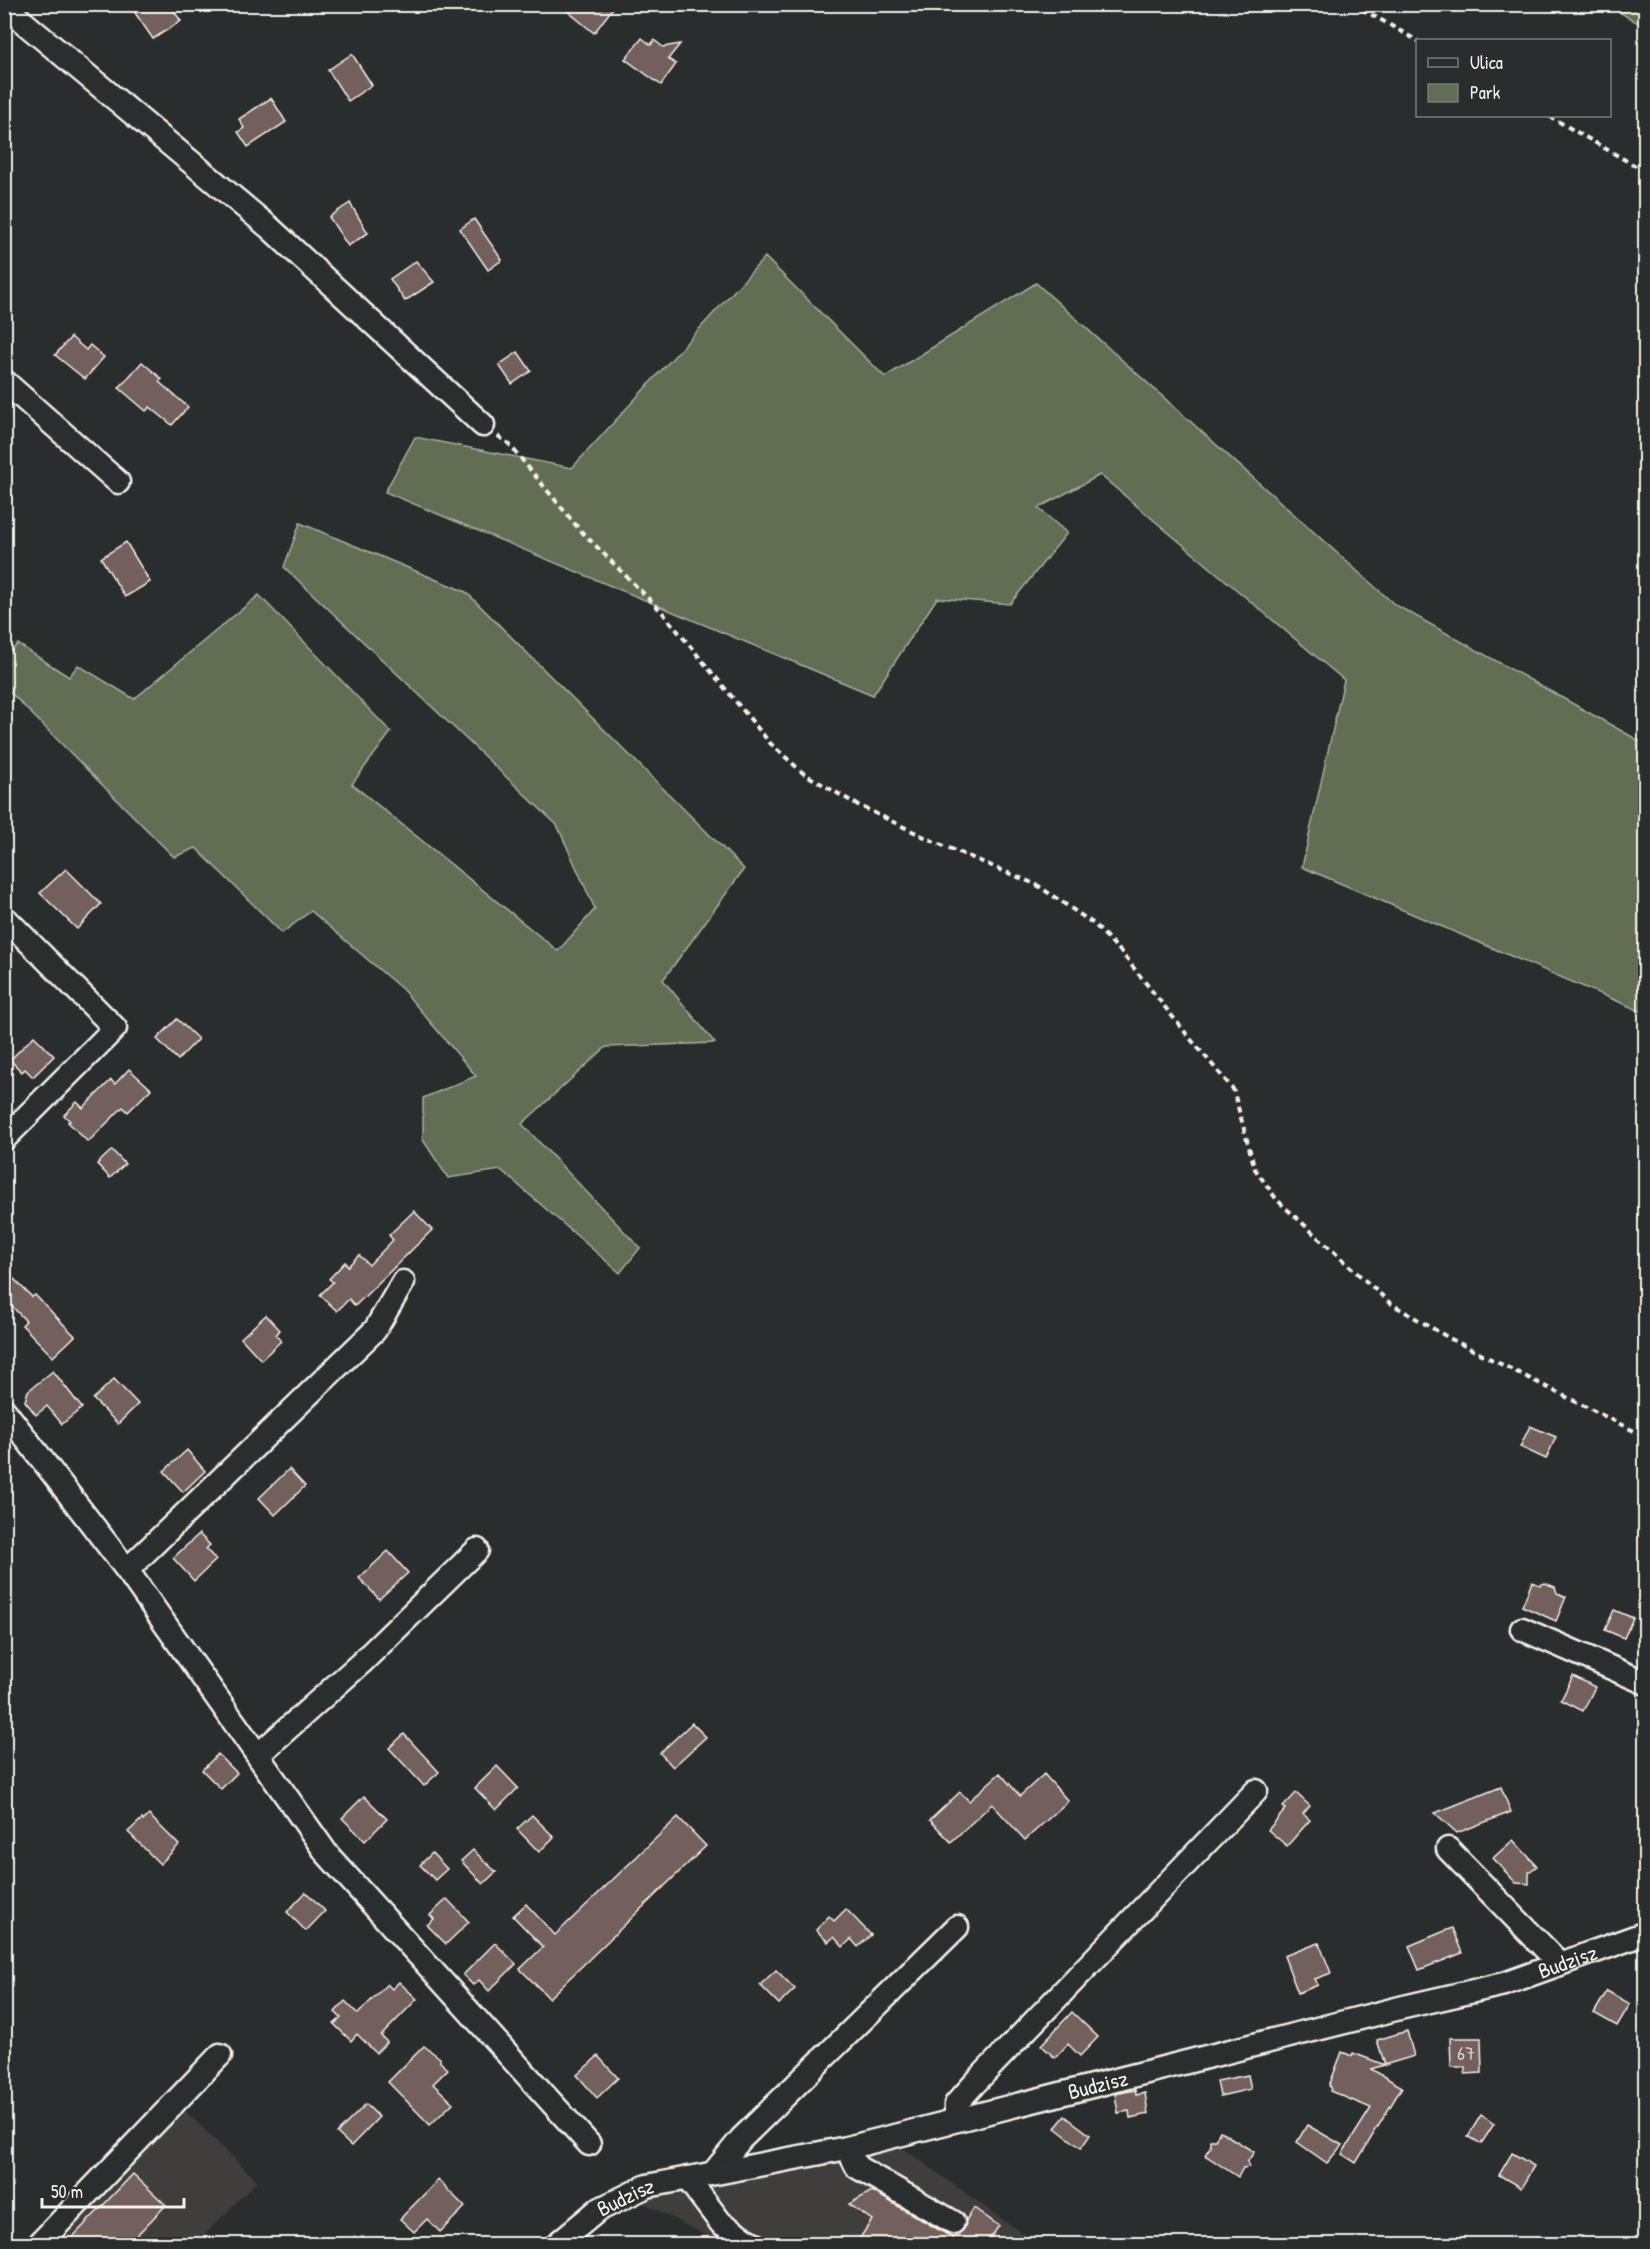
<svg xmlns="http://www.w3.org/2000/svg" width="1650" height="2249" viewBox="0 0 1650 2249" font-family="'Patrick Hand',sans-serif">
  <rect width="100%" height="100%" fill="#2a2d2e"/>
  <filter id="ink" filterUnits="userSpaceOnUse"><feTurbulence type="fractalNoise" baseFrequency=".0167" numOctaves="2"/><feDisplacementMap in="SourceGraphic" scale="12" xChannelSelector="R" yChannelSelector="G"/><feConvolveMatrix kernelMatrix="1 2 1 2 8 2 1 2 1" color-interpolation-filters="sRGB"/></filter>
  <g filter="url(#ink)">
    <g fill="#403d3c">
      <polygon points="181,2107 257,2181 196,2244 50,2244"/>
      <polygon points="896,2143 1037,2244 722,2244 640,2201 667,2190 704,2182 809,2167"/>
      <polygon points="5,2215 16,2240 12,2244 5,2244"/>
    </g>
    <g fill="#626d53" stroke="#abaf9e" stroke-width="1.5">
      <polygon points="1607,5 1645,5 1645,27"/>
      <polygon points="765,257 885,377 1036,283 1394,604 1645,744 1645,1013 1302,867 1344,680 1100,475 1038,508 1067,533 1010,604 937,598 873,695 385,492 415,437 572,468"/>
      <polygon points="300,523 466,592 744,869 663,980 715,1043 606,1047 522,1124 640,1248 620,1273 501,1170 448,1178 423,1140 423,1098 476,1076 403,990 311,911 282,933 196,848 174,857 5,687 5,657 18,644 69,677 78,665 134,699 259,595 391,732 352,784 558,951 595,909 557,825 284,567"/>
    </g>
    <g fill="#73615c" stroke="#f4f1e8" stroke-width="1.5">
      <polygon points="129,4 169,4 181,21 153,39"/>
      <polygon points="559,4 616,4 594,33"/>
      <polygon points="642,38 651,45 654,40 663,47 680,44 668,59 676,64 661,85 625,59"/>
      <polygon points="352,54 372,85 348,101 328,70"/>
      <polygon points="271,98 286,122 248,147 238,132 244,128 239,119"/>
      <polygon points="350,203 368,233 348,246 329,217"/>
      <polygon points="474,219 502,260 488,270 460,229"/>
      <polygon points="416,261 434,282 405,301 390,279"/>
      <polygon points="71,337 86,350 90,345 104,357 85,379 55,355"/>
      <polygon points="518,352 531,371 512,384 499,365"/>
      <polygon points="142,362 162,379 159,382 188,407 172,425 150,407 146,411 119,388"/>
      <polygon points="126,542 150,582 125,597 101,558"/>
      <polygon points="66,869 101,904 77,929 40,893"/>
      <polygon points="177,1019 198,1039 178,1060 157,1039"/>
      <polygon points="34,1036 54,1056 33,1077 25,1069 22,1072 10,1060"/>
      <polygon points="129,1069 151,1089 128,1112 123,1107 88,1142 68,1122 70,1121 64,1115 77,1102 83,1108 111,1080 115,1084"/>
      <polygon points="112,1150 125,1164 110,1178 97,1164"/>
      <polygon points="414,1211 432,1230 355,1306 349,1299 337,1311 320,1295 333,1282 329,1279 345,1262 348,1266 359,1255 369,1265 393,1240 389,1235"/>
      <polygon points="4,1269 32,1297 35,1295 75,1336 53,1357 22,1325 26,1321 4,1298"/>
      <polygon points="266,1315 280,1330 276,1335 281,1341 261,1360 241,1338"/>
      <polygon points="53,1371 82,1408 62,1424 47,1406 36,1415 25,1401 28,1391"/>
      <polygon points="114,1379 138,1404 118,1424 93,1399"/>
      <polygon points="1530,1426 1556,1437 1546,1459 1520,1447"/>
      <polygon points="187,1450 205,1471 183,1492 164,1471"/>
      <polygon points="289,1469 305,1486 275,1515 259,1498"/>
      <polygon points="199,1534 210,1545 206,1549 216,1560 194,1581 173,1558"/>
      <polygon points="388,1551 408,1573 379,1599 359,1578"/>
      <polygon points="1532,1582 1540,1585 1545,1583 1555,1587 1557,1593 1566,1597 1556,1621 1522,1606"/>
      <polygon points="1614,1610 1633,1618 1624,1638 1605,1630"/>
      <polygon points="1573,1676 1595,1687 1583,1711 1561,1700"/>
      <polygon points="692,1723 706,1737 673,1767 660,1753"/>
      <polygon points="404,1734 439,1772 424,1786 389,1748"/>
      <polygon points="218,1754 237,1773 221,1789 202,1770"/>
      <polygon points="497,1766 518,1788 496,1810 475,1788"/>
      <polygon points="1000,1773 1020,1796 1044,1774 1068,1801 1025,1840 992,1804 951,1842 930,1820 960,1792 969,1801"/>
      <polygon points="1501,1787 1511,1812 1457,1833 1435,1813"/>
      <polygon points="1296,1793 1310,1806 1303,1814 1310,1820 1287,1846 1268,1830 1286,1809 1283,1807"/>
      <polygon points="364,1796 387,1819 365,1841 342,1818"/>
      <polygon points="149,1815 179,1845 160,1864 128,1832 142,1819 143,1821"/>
      <polygon points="532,1815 554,1837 539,1852 517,1829"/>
      <polygon points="678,1817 706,1846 549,1998 520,1969 543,1947 513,1916 526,1904 555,1935"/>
      <polygon points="1513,1840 1537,1866 1529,1872 1529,1884 1516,1883 1493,1858"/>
      <polygon points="473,1850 496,1872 483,1884 461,1861"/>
      <polygon points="432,1853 447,1869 435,1880 420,1865"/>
      <polygon points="306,1892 325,1911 306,1931 287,1912"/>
      <polygon points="447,1899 469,1922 446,1944 427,1925 434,1919 430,1915"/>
      <polygon points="846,1909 871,1935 858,1947 851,1939 843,1947 834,1937 828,1942 816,1930 829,1916 834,1921"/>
      <polygon points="1452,1928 1462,1953 1419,1970 1409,1946"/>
      <polygon points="495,1943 516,1964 489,1991 479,1980 473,1985 463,1975"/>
      <polygon points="1319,1943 1331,1973 1315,1979 1318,1985 1298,1993 1284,1956"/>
      <polygon points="776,1970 795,1989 779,2004 760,1985"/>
      <polygon points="399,1982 417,1999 381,2036 387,2042 376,2053 357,2034 351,2041 334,2024 341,2018 335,2012 345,2001 358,2014 387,1984 392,1989"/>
      <polygon points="1607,1991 1630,2004 1617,2026 1594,2013"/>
      <polygon points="1072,2012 1098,2037 1080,2056 1068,2044 1055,2058 1041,2045"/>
      <polygon points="1407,2031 1414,2056 1371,2069 1402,2087 1356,2163 1342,2154 1371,2108 1330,2091 1331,2087 1329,2086 1342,2052 1352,2056 1353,2053 1385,2065 1377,2040"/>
      <polygon points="1450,2038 1481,2038 1482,2073 1465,2074 1465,2067 1451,2067"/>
      <polygon points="424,2046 440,2058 440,2062 448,2069 433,2084 453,2103 430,2125 388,2082"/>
      <polygon points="598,2056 618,2078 597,2098 577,2075"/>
      <polygon points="1248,2075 1251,2089 1220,2096 1217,2081"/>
      <polygon points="1135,2090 1136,2095 1145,2093 1148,2114 1130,2118 1129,2111 1118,2113 1115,2094"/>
      <polygon points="366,2104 379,2117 351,2146 337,2133"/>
      <polygon points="1481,2115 1494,2124 1481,2144 1468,2136"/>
      <polygon points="1065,2116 1090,2135 1081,2148 1055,2128"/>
      <polygon points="1307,2125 1342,2145 1327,2163 1297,2142"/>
      <polygon points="1220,2131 1254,2152 1248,2161 1249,2167 1243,2168 1238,2177 1205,2155 1210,2147 1210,2140 1215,2140"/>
      <polygon points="1512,2153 1534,2166 1521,2188 1499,2175"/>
      <polygon points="133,2174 166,2205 128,2244 66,2244"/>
      <polygon points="438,2180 465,2207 440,2232 427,2219 414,2232 400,2219"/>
      <polygon points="872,2191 953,2238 964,2229 966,2220 974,2208 999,2226 986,2244 856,2244 872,2220 849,2204"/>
    </g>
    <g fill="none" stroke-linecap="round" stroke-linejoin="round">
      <defs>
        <g id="minor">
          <polyline points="4,6 270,228 483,425"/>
          <polyline points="4,381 118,482"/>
          <polyline points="4,1139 115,1028 7,920"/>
          <polyline points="4,1410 127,1570 327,1854 589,2144"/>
          <polyline points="127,1570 375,1330 403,1282"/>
          <polyline points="1522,1629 1646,1683"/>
          <polyline points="258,1755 361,1663 477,1550"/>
          <polyline points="1448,1849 1560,1964"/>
          <polyline points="956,2119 956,2104 974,2084 1256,1791"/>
          <polyline points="847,2148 857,2167 953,2222"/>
          <polyline points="714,2172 741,2139 957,1927"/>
          <polyline points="687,2178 721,2223 754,2244"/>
          <polyline points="39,2244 220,2055"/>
          <path id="s1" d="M557,2244L598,2210L647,2186L847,2148L1404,2007L1504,1984L1646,1933"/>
        </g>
      </defs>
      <use href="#minor" stroke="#f4f1e8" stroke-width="27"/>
      <g stroke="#f4f1e8" stroke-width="4" stroke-dasharray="6 4.5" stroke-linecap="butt">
        <polyline points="1353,4 1418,41"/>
        <polyline points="1549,116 1646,172"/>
        <polyline points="498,436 509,444 579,529 662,612 770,743 803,773 856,804 937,843 1037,885 1094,924 1121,952 1188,1036 1233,1089 1255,1169 1277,1200 1390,1303 1449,1338 1646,1437"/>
      </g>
      <use href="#minor" stroke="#2a2d2e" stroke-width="22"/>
    </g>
  </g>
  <g text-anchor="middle" stroke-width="4.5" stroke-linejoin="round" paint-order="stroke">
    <g font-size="20" fill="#d4cdc5">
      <text x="1466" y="2060">67</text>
    </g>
    <g font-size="22" fill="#f4f1e8" stroke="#2a2d2e">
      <text dy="8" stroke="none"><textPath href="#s1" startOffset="1056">Budzisz</textPath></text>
      <text dy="8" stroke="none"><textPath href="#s1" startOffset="570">Budzisz</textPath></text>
      <text dy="8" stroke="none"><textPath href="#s1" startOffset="84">Budzisz</textPath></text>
    </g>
  </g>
  <rect width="1650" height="2249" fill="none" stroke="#2a2d2e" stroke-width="24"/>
  <rect x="12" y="12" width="1626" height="2225" fill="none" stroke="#f4f1e8" stroke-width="2" filter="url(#ink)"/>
  <rect x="1416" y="39" width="195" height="78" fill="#2a2d2e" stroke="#7b7b78" stroke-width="1.5"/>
  <rect x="1428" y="58" width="30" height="9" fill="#2a2d2e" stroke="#7b7b78" stroke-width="1.5"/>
  <text x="1470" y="69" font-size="18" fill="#f4f1e8">Ulica</text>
  <rect x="1428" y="84" width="30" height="18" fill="#626d53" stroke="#7b7b78" stroke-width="1.5"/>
  <text x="1470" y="99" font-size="18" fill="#f4f1e8">Park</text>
  <path d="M42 2198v9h142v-9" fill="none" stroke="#f4f1e8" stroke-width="3"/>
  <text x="51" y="2198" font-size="18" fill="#f4f1e8" stroke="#2a2d2e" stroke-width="4.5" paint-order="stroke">50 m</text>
</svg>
